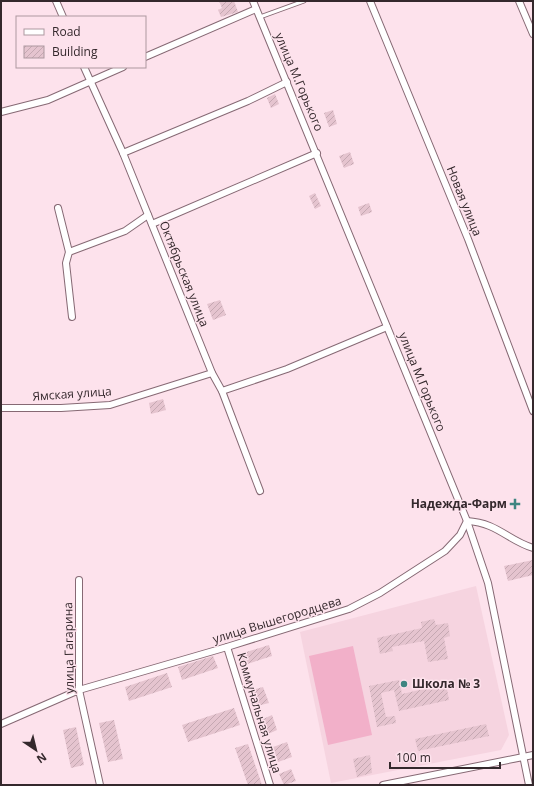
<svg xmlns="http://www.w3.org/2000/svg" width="534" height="786" viewBox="0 0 534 786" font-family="'Open Sans',sans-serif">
  <defs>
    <pattern id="building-hatch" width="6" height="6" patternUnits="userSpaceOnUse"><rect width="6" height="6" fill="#e5c4cf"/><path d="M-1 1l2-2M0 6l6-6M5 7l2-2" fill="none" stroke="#c5a8b2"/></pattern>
  </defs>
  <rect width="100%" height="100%" fill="#fde2ec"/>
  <polygon fill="#f6d4e0" points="476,586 509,735 501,750 331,783 300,632"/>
  <polygon fill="#f2b0c9" points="353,646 372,735 328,745 309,656"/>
  <g fill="url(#building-hatch)">
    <polygon points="219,1 234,1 238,12 221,17 218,10 222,8"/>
    <polygon points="275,94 279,104 271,108 267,98"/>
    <polygon points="333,110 337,124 329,127 324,113"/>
    <polygon points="350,152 354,164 344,168 339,156"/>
    <polygon points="315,193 321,206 315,209 309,196"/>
    <polygon points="369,203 372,212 361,216 358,207"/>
    <polygon points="220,300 226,315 213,320 207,304"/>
    <polygon points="163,399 166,410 151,414 149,403"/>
    <polygon points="533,560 533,575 508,581 504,566"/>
    <polygon points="434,619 436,625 448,623 450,636 444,638 448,659 428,662 424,641 392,647 393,651 380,654 377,638 422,628 421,622"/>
    <polygon points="269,645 272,656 244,665 240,654"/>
    <polygon points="213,656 218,668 182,680 178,667"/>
    <polygon points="167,673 172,687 129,701 125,687"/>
    <polygon points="399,680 402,694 446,684 449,700 399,711 394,690 381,693 386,717 395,716 396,723 377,727 369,686"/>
    <polygon points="263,687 269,703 257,706 252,690"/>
    <polygon points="234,708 240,725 188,742 182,725"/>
    <polygon points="272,715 277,730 266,735 261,720"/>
    <polygon points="114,720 123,759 108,762 99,723"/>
    <polygon points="486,724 489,736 418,751 415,739"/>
    <polygon points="76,727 84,765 71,768 63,730"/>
    <polygon points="287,742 292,757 278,762 273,747"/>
    <polygon points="248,744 262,785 248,785 235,748"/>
    <polygon points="370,755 372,773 357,777 353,759"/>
    <polygon points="291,769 296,781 284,785 279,774"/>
  </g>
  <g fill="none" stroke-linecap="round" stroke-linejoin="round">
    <defs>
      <polyline id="service" points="260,17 304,1"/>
      <g id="minor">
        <polyline points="56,1 63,17"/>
        <polyline points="253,1 467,521 488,583 529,785"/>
        <polyline points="370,1 468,239 533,411"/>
        <polyline points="519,1 533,34"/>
        <polyline points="145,57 256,9"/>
        <polyline points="84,67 123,153 212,373 222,391 260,491"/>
        <polyline points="1,112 48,100 123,67"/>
        <polyline points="123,153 248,101 287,82"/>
        <polyline points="58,208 69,252 66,263 72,317"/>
        <polyline points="152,224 317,153"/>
        <polyline points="69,252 125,231 148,215"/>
        <polyline points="222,391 287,369 387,327"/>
        <polyline points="1,408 61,408 110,405 212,373"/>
        <polyline points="79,580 79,690 100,785"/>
        <polyline points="227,647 270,785"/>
        <path d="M1,724L79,690L227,647L349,609L380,593L445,551L460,535L467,521C498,523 507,540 533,548"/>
        <polyline points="383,785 533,755"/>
      </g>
    </defs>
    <use href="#service" stroke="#866974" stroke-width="5"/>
    <use href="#minor" stroke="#866974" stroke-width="8"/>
    <use href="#service" stroke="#fff" stroke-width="3"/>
    <use href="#minor" stroke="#fff" stroke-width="6"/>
  </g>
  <g fill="#3e8581" stroke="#fde2ec" stroke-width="1.5">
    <path d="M513 498h4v4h4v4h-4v4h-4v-4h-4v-4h4z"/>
    <circle cx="404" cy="684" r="4"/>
  </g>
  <g text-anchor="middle" stroke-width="3" stroke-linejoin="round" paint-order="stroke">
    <g font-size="12" fill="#34282c" stroke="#fde2ec">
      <text transform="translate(299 82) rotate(67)" y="4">улица М.Горького</text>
      <text transform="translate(464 201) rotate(68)" y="4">Новая улица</text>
      <text transform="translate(184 274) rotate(68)" y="4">Октябрьская улица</text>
      <text transform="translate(422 382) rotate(68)" y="4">улица М.Горького</text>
      <text transform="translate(72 394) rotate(-4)" y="4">Ямская улица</text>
      <text transform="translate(277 620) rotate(-17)" y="4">улица Вышегородцева</text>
      <text transform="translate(69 648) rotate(-91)" y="4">улица Гагарина</text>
      <text transform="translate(259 713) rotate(73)" y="4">Коммунальная улица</text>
    </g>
    <g font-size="12" font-weight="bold" fill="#34282c" stroke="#fde2ec" text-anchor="end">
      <text x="507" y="508">Надежда-Фарм</text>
      <text x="412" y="688" text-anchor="start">Школа № 3</text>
    </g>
  </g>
  <rect width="534" height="786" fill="none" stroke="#34282c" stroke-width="4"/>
  <rect x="16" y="16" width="130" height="52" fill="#fde2ec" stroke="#ad989f"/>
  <rect x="24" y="29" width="20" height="6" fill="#ffffff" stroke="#ad989f"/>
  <text x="52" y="36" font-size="12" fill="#34282c">Road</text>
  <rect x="24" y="46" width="20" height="12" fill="url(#building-hatch)" stroke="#ad989f"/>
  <text x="52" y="56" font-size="12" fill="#34282c">Building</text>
  <g transform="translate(36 750) rotate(145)" stroke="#fde2ec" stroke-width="3" paint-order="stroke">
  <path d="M0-3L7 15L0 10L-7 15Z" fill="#34282c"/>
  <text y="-6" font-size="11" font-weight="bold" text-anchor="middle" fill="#34282c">N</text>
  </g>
  <path d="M390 762v6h110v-6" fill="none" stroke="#34282c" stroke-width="2"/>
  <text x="396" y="762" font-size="12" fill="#34282c" stroke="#fde2ec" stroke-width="3" paint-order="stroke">100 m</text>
</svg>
